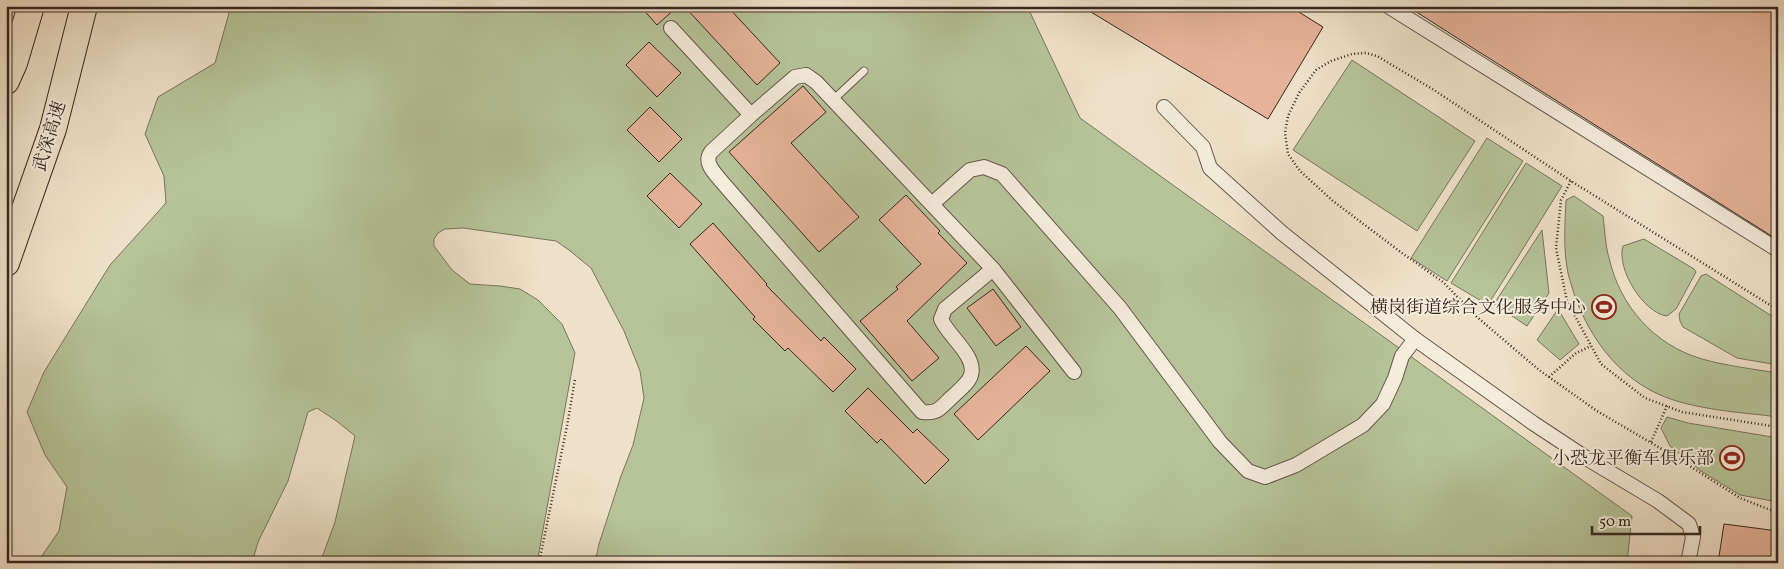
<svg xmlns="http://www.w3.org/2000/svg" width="1784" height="569" viewBox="0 0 1784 569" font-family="Vollkorn,'Noto Serif SC',serif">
  <rect width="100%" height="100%" fill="#efe1c9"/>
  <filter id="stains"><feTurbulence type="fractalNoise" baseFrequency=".004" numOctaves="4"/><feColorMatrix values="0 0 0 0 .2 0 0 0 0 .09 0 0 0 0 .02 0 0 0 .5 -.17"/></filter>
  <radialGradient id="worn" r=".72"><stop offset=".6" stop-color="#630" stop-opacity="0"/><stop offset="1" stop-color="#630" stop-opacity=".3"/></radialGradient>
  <g fill="#b6c399" stroke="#76755c">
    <polygon points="231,6 1027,6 1080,118 1632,516 1627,563 595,563 599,544 621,476 633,445 644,398 640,371 624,331 591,268 569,250 556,241 463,228 445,229 438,233 434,239 434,246 452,270 470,284 500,286 520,289 538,300 562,324 575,353 537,563 320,563 335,522 355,436 338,422 317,408 308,412 288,481 258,542 252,563 37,563 59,531 67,487 45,455 27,412 44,372 110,265 166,203 164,176 145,134 158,97 215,63"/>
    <polygon points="1352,60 1475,141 1417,231 1293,150"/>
    <polygon points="1487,138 1523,161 1447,281 1411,258"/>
    <polygon points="1526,163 1562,186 1488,305 1451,283"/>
    <path d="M1574,196L1603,216C1605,230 1605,244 1609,258C1620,306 1654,345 1702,359C1727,366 1753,369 1778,373V417C1740,412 1693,410 1658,394C1610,372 1580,323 1568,273C1563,249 1565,224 1566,200Z"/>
    <polygon points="1542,230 1549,293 1527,326 1494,304"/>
    <path d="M1644,239L1694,269L1696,272L1676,309L1667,316C1643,313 1616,268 1623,246Z"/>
    <polygon points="1706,274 1778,320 1778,365 1737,358 1683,327 1680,321 1679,314 1701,276"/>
    <polygon points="1558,309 1579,344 1560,360 1537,340"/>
    <polygon points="1667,417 1688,423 1778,438 1778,502 1740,495 1701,471 1670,446 1661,428"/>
  </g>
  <g fill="#e6b39a" stroke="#35271f">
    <polygon points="640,6 678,6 657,25"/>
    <polygon points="684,6 727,6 780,63 757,85"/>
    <polygon points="1081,6 1289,6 1323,27 1268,119"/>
    <polygon points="1407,6 1778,6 1778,240 1476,50"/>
    <polygon points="649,42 681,73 657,97 626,65"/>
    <polygon points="803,86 826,112 791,143 859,217 819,252 729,152"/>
    <polygon points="650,107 682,139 659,162 627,130"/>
    <polygon points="670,173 702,204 679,228 647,196"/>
    <polygon points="906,195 940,231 938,233 967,263 907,321 939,358 912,381 860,321 898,289 896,287 921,264 879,220"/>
    <polygon points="713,223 767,284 766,285 821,341 824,337 856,369 833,392 788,348 785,351 753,319 755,317 690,244"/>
    <polygon points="993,289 1021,327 996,346 967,308"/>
    <polygon points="1026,346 1050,371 978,440 954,414"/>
    <polygon points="868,388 913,433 917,429 949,460 925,484 881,439 877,443 845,411"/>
    <polygon points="1724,524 1778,531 1778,563 1718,563"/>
  </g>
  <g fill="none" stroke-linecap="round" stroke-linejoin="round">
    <defs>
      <polyline id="lane" points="833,100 864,71"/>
      <g id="street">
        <polyline points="1388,6 1778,250"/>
        <path d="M671,28L751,115L711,152C703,163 715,173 722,182L922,412C938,414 940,408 951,398C957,392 969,383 971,375C977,356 947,335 941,319L945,309L993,269L816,82L806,75L795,77L751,115"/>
        <polyline points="1164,107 1203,147 1210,168 1282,233 1415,339"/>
        <polyline points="932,204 970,170 984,167 1002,174 1120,308 1220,442 1248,471 1265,477 1296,465 1363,425 1383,404 1395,378 1402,356 1415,339 1533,423 1586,458 1658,501 1689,524 1693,537 1688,563"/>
        <polyline points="993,269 1074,372"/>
      </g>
      <g id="highway">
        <polyline points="6,81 14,63 31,6"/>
        <polyline points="6,263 53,129 84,6"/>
      </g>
    </defs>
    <use href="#lane" stroke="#64564a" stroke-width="9"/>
    <use href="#street" stroke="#64564a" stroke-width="16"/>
    <use href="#highway" stroke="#35271f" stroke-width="28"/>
    <g stroke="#35271f" stroke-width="2.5" stroke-dasharray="1 2.5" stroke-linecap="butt">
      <polyline points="1571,181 1561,200 1556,248 1567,301 1601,364 1645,398 1682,412 1778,427"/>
      <polyline points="1778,310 1571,181 1434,90 1377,56 1366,53 1352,54 1331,61 1316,70 1299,93 1288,116 1285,133 1288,154 1300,171 1333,201 1402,253 1443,282 1477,317 1539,370 1597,411 1677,458 1740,498 1778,513"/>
      <polyline points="1549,377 1576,353 1591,346"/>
      <polyline points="1651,442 1667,406"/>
      <polyline points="539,563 567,426 575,379"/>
    </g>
    <use href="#lane" stroke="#f5ecdc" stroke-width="7"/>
    <use href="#street" stroke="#f5ecdc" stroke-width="14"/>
    <use href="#highway" stroke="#efe1c9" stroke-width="26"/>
  </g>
  <defs>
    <symbol id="stadium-ring" viewBox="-11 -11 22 22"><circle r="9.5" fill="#f5ecdc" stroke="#8f2418" stroke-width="1.5"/><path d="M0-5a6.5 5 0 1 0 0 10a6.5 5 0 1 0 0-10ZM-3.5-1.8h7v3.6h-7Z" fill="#8f2418"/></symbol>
  </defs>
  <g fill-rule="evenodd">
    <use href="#stadium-ring" x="1590" y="293" width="28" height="28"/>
    <use href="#stadium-ring" x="1718" y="444" width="28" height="28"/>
  </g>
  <g text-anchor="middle" stroke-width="4" stroke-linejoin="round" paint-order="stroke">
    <g font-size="18" fill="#35271f" stroke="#f5ecdc">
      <text transform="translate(49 136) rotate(-73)" y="6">武深高速</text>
    </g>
    <g font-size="18" fill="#35271f" stroke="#f5ecdc" text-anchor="end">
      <text x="1586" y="313">横岗街道综合文化服务中心</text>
      <text x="1714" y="464">小恐龙平衡车俱乐部</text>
    </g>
  </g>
  <rect width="1784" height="569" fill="none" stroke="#efe1c9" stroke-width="25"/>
  <rect x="8" y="8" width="1769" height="554" fill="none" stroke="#35271f" stroke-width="2.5"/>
  <rect x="12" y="12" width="1759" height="544" fill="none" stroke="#35271f"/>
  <path d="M1592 526v8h108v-8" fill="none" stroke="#35271f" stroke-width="2.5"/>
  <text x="1599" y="526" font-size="15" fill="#35271f" stroke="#f5ecdc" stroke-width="4" paint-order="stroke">50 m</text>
  <rect width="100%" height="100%" filter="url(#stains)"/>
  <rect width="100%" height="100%" fill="url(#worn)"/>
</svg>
